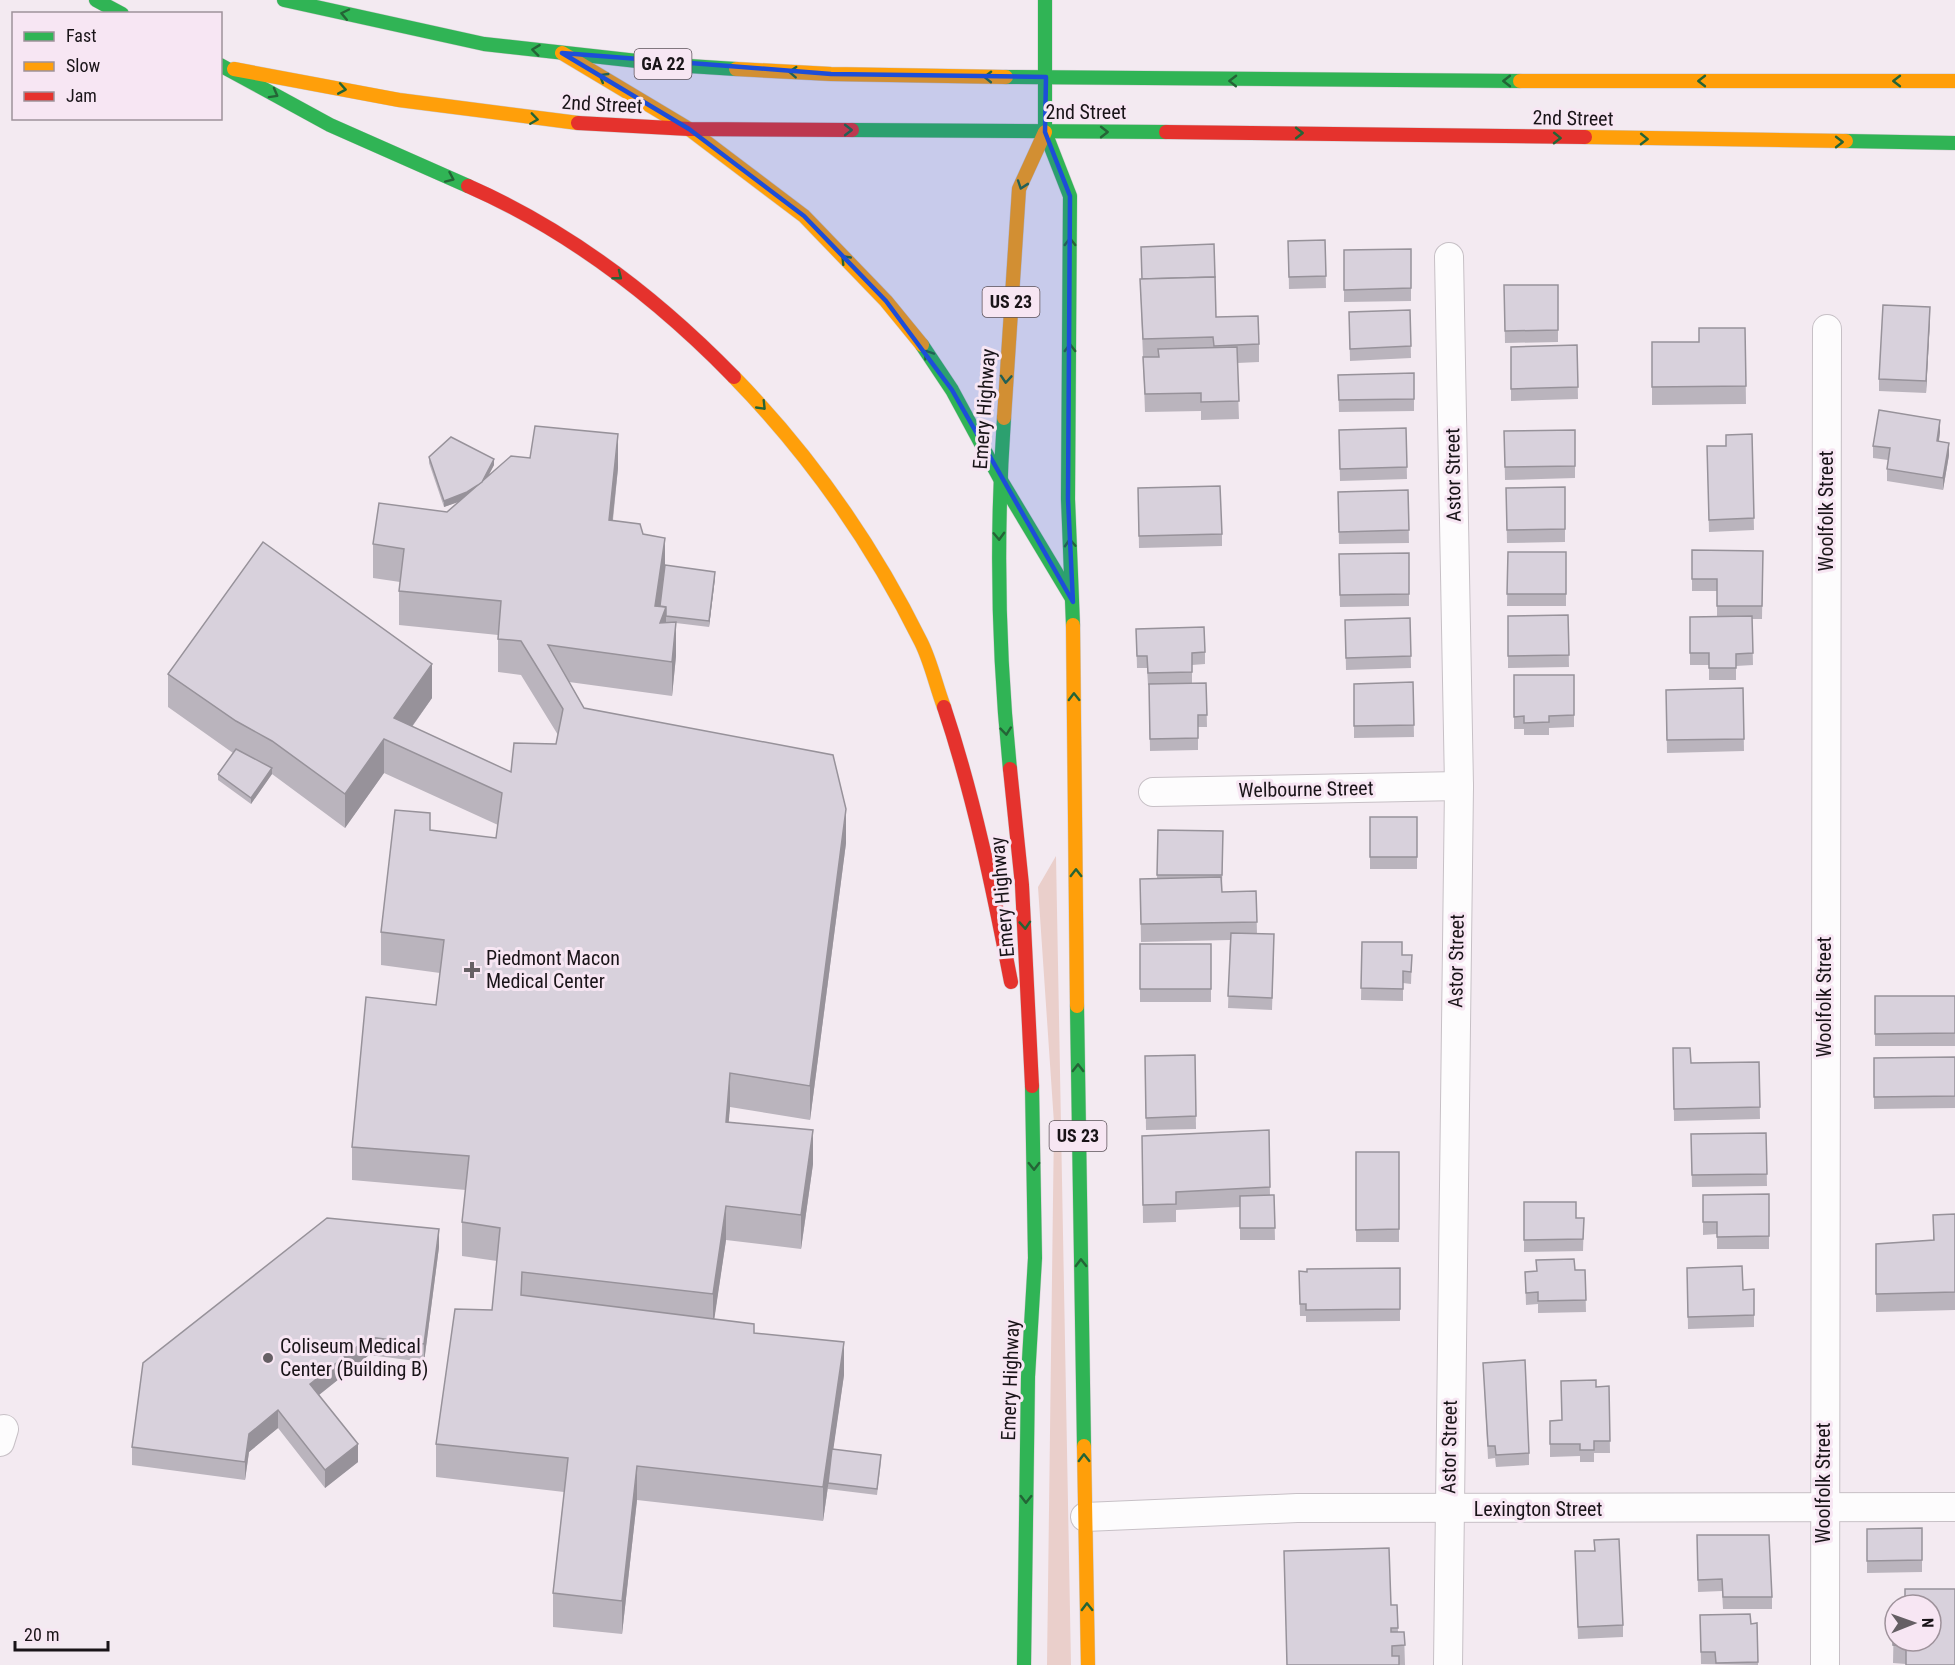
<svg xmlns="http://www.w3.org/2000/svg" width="1955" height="1665" viewBox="0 0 1955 1665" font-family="'Roboto Condensed',sans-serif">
  <rect width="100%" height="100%" fill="#f3eaf1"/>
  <polygon fill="#eacfcb" points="1056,856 1071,1665 1047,1665 1054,1123 1038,887"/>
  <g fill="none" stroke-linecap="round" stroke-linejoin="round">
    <defs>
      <g id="street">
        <polyline points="1153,792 1459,786"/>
        <polyline points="0,1442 4,1429"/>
        <polyline points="1085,1517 1297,1508 1955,1507"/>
        <polyline points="1448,1665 1459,786 1449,257"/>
        <polyline points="1825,1665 1827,329"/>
      </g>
      <g id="fast">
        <polyline points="96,0 122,14"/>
        <polyline points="284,0 484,44 673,65 736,69"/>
        <polyline points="1045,0 1045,132 1070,196 1068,499 1073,625"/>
        <polyline points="220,65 330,125 468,186"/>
        <polyline points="1006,77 1520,81"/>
        <polyline points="852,130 1166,132"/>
        <polyline points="1846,141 1955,143"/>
        <polyline points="922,345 952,390 999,477 1071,597"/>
        <path d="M1004,418C996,534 998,653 1010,769"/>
        <polyline points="1077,1006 1084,1446"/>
        <polyline points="1024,1665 1028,1377 1035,1258 1032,1086"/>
      </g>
      <g id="slow">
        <polyline points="562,53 689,129 804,216 886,301 922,345"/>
        <polyline points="234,69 399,100 578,123"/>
        <polyline points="736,69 831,74 1006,77"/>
        <polyline points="1520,81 1955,81"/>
        <polyline points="1585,137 1846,141"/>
        <path d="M734,377C810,455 873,545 921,642C931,662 936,686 944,707"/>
        <polyline points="1004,418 1019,189 1045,132"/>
        <polyline points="1073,625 1077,1006"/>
        <polyline points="1084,1446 1088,1665"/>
      </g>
      <g id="jam">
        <polyline points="578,123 689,129 852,130"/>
        <polyline points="1166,132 1585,137"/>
        <path d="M468,186C568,230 658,299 734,377"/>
        <path d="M944,707C974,797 993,889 1011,982"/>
        <polyline points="1010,769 1022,885 1032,1086"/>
      </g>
    </defs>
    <use href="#street" stroke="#c7c0c6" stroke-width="30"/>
    <use href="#fast" stroke="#cdc9cc" stroke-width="15"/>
    <use href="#slow" stroke="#cdc9cc" stroke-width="15"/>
    <use href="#jam" stroke="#cdc9cc" stroke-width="15"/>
    <use href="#street" stroke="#fdfcfd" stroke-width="28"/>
    <use href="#fast" stroke="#30b455" stroke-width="14"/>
    <use href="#slow" stroke="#ff9f0a" stroke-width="14"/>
    <use href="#jam" stroke="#e5322d" stroke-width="14"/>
  </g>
  <g fill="#bab4bd">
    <polygon points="1325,240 1326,288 1289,289 1288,241"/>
    <polygon points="1411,249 1411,301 1344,302 1344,250"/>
    <polygon points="1215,277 1216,317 1259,344 1259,362 1237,363 1239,419 1201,420 1201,411 1145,412 1143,357 1158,356 1143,357 1140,279"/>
    <polygon points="1504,285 1558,285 1558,342 1505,343"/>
    <polygon points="1410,310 1411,358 1350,361 1349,312"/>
    <polygon points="1930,319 1926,393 1879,391 1879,379"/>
    <polygon points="1745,328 1746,404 1652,405 1652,342 1699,342"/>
    <polygon points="1577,345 1578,399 1511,401 1511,347"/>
    <polygon points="1414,373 1414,411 1339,412 1338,375"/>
    <polygon points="1406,428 1407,479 1340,481 1339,430"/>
    <polygon points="1575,430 1575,478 1505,480 1504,431"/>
    <polygon points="1940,432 1939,441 1949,455 1943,490 1887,481 1887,469 1888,460 1873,458 1873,446"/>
    <polygon points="1752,434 1754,530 1709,532 1707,446 1726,446"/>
    <polygon points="429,457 494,465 489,475 530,458 618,468 613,520 643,534 665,565 715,578 709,627 676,623 676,656 672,696 569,682 584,708 846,843 810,1120 730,1107 728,1122 813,1164 801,1249 726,1240 714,1319 754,1333 844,1375 833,1449 881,1461 877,1495 828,1489 828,1486 823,1521 637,1500 622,1634 553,1627 553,1593 564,1492 436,1477 436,1444 492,1310 497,1261 462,1256 462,1222 466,1190 352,1180 352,1147 436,1005 440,973 381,965 381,932 430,830 496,838 498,825 384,773 345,828 272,774 251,804 218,780 218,774 233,753 168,707 168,674 432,698 412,727 511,772 556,744 558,735 521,675 498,672 498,635 399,625 399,591 400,582 373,578 373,544 447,512 460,501 444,507 429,463"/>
    <polygon points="1565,487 1565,542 1507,543 1506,488"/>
    <polygon points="1138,488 1222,534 1222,546 1139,548"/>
    <polygon points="1408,490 1409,543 1339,544 1338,492"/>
    <polygon points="1692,550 1763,551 1762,619 1752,619 1753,665 1736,666 1736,680 1709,680 1709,665 1690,665 1690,617 1717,617 1717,591 1692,591"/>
    <polygon points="1508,552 1566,552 1566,606 1507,606"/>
    <polygon points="1409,553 1409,606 1340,607 1339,554"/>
    <polygon points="1568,615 1569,667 1508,668 1508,616"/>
    <polygon points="1410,618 1411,668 1346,670 1345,620"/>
    <polygon points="1136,629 1205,652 1205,664 1192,665 1192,683 1206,683 1207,727 1198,727 1198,750 1150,751 1149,685 1148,685 1147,668 1137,668"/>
    <polygon points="1514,675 1574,675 1574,727 1549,728 1549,735 1524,735 1524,729 1514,729"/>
    <polygon points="1413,682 1414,737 1354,738 1354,684"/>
    <polygon points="1743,688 1744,751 1667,753 1666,690"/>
    <rect x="1370" y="817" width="47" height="52"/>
    <polygon points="1158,830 1223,831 1222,892 1256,891 1257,934 1274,947 1272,1010 1228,1008 1230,940 1141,942 1140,879 1157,879"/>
    <polygon points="1362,942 1402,955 1412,955 1411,984 1403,983 1403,1001 1361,1000"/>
    <rect x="1140" y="944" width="71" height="58"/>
    <rect x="1875" y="996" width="80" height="50"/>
    <polygon points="1673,1048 1691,1063 1759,1062 1760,1119 1674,1121"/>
    <polygon points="1195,1055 1196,1129 1146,1130 1145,1056"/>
    <polygon points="1955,1057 1955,1108 1874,1109 1874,1058"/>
    <polygon points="1269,1130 1270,1196 1274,1195 1275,1240 1240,1240 1240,1207 1176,1210 1176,1222 1143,1223 1142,1136"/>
    <polygon points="1766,1133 1767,1186 1692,1187 1691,1134"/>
    <rect x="1356" y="1152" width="43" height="90"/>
    <polygon points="1769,1194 1769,1249 1717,1249 1717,1234 1703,1235 1703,1195"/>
    <polygon points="1524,1202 1576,1218 1584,1218 1583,1251 1524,1252"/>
    <polygon points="1955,1214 1955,1310 1876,1312 1876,1244 1933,1240 1933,1215"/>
    <polygon points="439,1247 424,1362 369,1355 319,1395 358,1462 325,1488 278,1428 249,1452 245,1480 132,1465 132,1447"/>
    <polygon points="1400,1268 1400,1321 1306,1322 1306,1316 1300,1316 1299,1271"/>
    <polygon points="1687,1268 1743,1290 1754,1289 1754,1327 1688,1329"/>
    <polygon points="1585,1270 1586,1312 1538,1313 1538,1304 1526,1305 1525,1272"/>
    <polygon points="1483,1363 1529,1453 1529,1465 1496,1467 1495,1458 1488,1459"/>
    <polygon points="1609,1386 1610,1453 1594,1453 1594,1462 1580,1462 1580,1456 1550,1457 1550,1421 1562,1420 1596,1387"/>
    <polygon points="1922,1528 1922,1572 1867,1573 1867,1529"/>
    <polygon points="1697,1535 1772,1597 1772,1609 1723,1609 1722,1591 1698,1592"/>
    <polygon points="1594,1540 1623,1625 1623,1637 1578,1639 1575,1551 1594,1551"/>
    <polygon points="1284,1551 1391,1605 1397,1605 1398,1632 1404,1632 1405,1665 1287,1665"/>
    <polygon points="1955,1589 1906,1664 1893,1663 1894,1616 1895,1641"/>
    <polygon points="1700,1615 1751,1624 1757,1623 1758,1665 1701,1664"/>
  </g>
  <g fill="#97929a">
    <polygon points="1930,307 1930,319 1926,393 1926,381"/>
    <polygon points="1940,420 1940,432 1937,453 1937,441"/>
    <polygon points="618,434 618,468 609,553 609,520"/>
    <polygon points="1949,443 1949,455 1943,490 1943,478"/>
    <polygon points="494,459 494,465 481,489 467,499 444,507 444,501"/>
    <polygon points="665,538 665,571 655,639 655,606"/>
    <polygon points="715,572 715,578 709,627 709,621"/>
    <polygon points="666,607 666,641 660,623"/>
    <polygon points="676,622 676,656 672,696 672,662"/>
    <polygon points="432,664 432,698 398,746 394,718"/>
    <polygon points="384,739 384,773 345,828 345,794"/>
    <polygon points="272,768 272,774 251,804 251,798"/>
    <polygon points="846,809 846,843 810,1120 810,1086"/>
    <polygon points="730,1073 730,1107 726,1155 726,1122"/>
    <polygon points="813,1130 813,1164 801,1249 801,1215"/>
    <polygon points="726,1206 726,1240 713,1328 713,1294"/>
    <polygon points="439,1229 439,1247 424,1362 424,1344"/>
    <polygon points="369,1337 369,1355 310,1402 310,1384"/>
    <polygon points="844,1342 844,1375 823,1521 823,1487"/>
    <polygon points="278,1410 278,1428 249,1452 245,1480 245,1462 249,1434"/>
    <polygon points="358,1444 358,1462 325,1488 325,1470"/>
    <polygon points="637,1466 637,1500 622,1634 622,1601"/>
  </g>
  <g fill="#d8d1dc" stroke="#97929a" stroke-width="1.5">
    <polygon points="1325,240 1326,276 1289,277 1288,241"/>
    <polygon points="1214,244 1215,277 1142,279 1141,247"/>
    <polygon points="1411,249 1411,288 1344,290 1344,250"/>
    <polygon points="1215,277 1216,317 1258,316 1259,344 1214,346 1213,337 1143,339 1140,279"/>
    <polygon points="1504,285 1558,285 1558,330 1505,331"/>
    <polygon points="1883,305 1930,307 1926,381 1879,379"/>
    <polygon points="1410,310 1411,346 1350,349 1349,312"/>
    <polygon points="1699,328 1745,328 1746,386 1652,387 1652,342 1699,342"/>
    <polygon points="1577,345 1578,387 1511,389 1511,347"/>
    <polygon points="1237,347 1239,401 1201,402 1201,393 1145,394 1143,357 1159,357 1158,349"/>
    <polygon points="1414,373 1414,399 1339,400 1338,375"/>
    <polygon points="1879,410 1940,420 1937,441 1949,443 1943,478 1887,469 1890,448 1873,446"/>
    <polygon points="535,426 618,434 609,520 640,524 643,534 665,538 655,606 666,607 660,623 676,622 672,662 548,645 584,708 833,755 846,809 810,1086 730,1073 726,1122 813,1130 801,1215 726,1206 713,1294 522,1272 521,1295 754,1324 754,1333 844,1342 823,1487 637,1466 622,1601 553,1593 568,1458 436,1444 455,1309 492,1310 500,1228 462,1222 469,1156 352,1147 366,997 436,1005 444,940 381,932 395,810 430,813 430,830 496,838 502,793 384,739 345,794 272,741 236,721 168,674 263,542 432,664 394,718 511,772 514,743 556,744 563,709 521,641 498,639 501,601 399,591 404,549 373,544 379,503 447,512 511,456 530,458"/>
    <polygon points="1406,428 1407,467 1340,469 1339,430"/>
    <polygon points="1575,430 1575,466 1505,467 1504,431"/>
    <polygon points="1752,434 1754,518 1709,520 1707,446 1726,446 1726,435"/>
    <polygon points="451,437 494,459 482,482 478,485 467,492 444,501 429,457"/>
    <polygon points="1220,486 1222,534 1139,536 1138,488"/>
    <polygon points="1565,487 1565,529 1507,530 1506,488"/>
    <polygon points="1408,490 1409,530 1339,532 1338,492"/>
    <polygon points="1692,550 1763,551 1762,606 1717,606 1717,579 1692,579"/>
    <polygon points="1508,552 1566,552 1566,594 1507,594"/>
    <polygon points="1409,553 1409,594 1340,595 1339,554"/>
    <polygon points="665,565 715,572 709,621 666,616 666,607 660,606"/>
    <polygon points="1568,615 1569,655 1508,656 1508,616"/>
    <polygon points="1752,616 1753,653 1736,654 1736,668 1709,668 1709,653 1690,653 1690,617"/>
    <polygon points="1410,618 1411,656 1346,658 1345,620"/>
    <polygon points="1204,627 1205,652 1192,653 1192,672 1148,673 1147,656 1137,656 1136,629"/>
    <polygon points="1514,675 1574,675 1574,715 1549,716 1549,722 1524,723 1524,716 1514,717"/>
    <polygon points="1413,682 1414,725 1354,726 1354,684"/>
    <polygon points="1206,683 1207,715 1198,715 1198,738 1150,739 1149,684"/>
    <polygon points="1743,688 1744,739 1667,740 1666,690"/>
    <polygon points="236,749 272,768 251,798 218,774"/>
    <rect x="1370" y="817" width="47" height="40"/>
    <polygon points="1158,830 1223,831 1222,875 1157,875"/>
    <polygon points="1221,877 1222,892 1256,891 1257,922 1141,924 1140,879"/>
    <polygon points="1231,933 1274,934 1272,998 1228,996"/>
    <polygon points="1362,942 1402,942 1402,955 1412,955 1411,972 1403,971 1403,989 1361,988"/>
    <rect x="1140" y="944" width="71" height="45"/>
    <polygon points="1875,996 1955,996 1955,1033 1875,1034"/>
    <polygon points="1673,1048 1690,1048 1691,1063 1759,1062 1760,1107 1674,1109"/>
    <polygon points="1195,1055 1196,1116 1146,1118 1145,1056"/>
    <polygon points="1955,1057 1955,1096 1874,1097 1874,1058"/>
    <polygon points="1269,1130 1270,1187 1176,1192 1176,1204 1143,1205 1142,1136"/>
    <polygon points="1766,1133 1767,1174 1692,1175 1691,1134"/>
    <polygon points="1356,1152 1399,1152 1399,1229 1356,1230"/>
    <polygon points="1769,1194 1769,1236 1717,1237 1717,1222 1703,1222 1703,1195"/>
    <polygon points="1274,1195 1275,1228 1240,1228 1240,1196"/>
    <polygon points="1524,1202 1576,1202 1576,1218 1584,1218 1583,1239 1524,1240"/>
    <polygon points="1955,1214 1955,1292 1876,1294 1876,1244 1934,1240 1933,1215"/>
    <polygon points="327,1218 439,1229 424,1344 369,1337 310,1384 358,1444 325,1470 278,1410 249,1434 245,1462 132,1447 143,1363"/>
    <polygon points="1574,1259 1575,1270 1585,1270 1586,1300 1538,1301 1538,1292 1526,1293 1525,1272 1537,1271 1536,1260"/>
    <polygon points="1742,1266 1743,1290 1754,1289 1754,1315 1688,1317 1687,1268"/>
    <polygon points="1400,1268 1400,1309 1306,1310 1306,1304 1300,1304 1299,1271 1307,1272 1307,1269"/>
    <polygon points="1525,1360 1529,1453 1496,1455 1495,1446 1488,1446 1483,1363"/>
    <polygon points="1596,1380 1596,1387 1609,1386 1610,1441 1594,1441 1594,1450 1580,1450 1580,1444 1550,1444 1550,1421 1562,1420 1561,1381"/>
    <polygon points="832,1449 881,1455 877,1489 828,1483"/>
    <polygon points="1922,1528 1922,1560 1867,1561 1867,1529"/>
    <polygon points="1697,1535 1769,1535 1772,1597 1723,1597 1722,1579 1698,1580"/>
    <polygon points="1619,1539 1623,1625 1578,1627 1575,1551 1595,1551 1594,1540"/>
    <polygon points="1389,1548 1391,1605 1397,1605 1398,1628 1391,1628 1391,1632 1404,1632 1405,1645 1392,1646 1392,1656 1399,1656 1399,1665 1287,1665 1284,1551"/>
    <polygon points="1905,1589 1955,1589 1955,1665 1906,1665 1906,1646 1893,1645 1894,1616 1895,1616 1895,1641 1931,1641 1931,1605 1905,1605"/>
    <polygon points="1750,1614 1751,1624 1757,1623 1758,1662 1716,1663 1715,1652 1701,1652 1700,1615"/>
  </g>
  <defs><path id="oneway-chevron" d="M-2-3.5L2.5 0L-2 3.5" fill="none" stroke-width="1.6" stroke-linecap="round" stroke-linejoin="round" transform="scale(1.5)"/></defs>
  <g stroke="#246436">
    <use href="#oneway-chevron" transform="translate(345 14) rotate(-168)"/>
    <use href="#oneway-chevron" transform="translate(536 50) rotate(-173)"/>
    <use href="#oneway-chevron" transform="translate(793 72) rotate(-177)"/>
    <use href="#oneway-chevron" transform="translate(603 77) rotate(-149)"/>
    <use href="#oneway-chevron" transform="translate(988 77) rotate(-179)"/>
    <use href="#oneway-chevron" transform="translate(1233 81) rotate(-179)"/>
    <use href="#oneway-chevron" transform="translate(1507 81) rotate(180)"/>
    <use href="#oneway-chevron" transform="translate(1702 81) rotate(180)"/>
    <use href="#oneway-chevron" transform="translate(1897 81) rotate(-180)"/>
    <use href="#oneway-chevron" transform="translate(342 89) rotate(10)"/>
    <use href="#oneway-chevron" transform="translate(274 94) rotate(29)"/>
    <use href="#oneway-chevron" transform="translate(534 119) rotate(8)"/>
    <use href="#oneway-chevron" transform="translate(848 130)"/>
    <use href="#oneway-chevron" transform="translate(1104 132)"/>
    <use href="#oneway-chevron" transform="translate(1299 133)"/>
    <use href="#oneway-chevron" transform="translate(1557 138) rotate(1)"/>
    <use href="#oneway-chevron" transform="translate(1644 139) rotate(1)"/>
    <use href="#oneway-chevron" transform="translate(1839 142)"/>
    <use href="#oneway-chevron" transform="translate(450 178) rotate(24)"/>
    <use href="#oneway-chevron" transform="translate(1022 185) rotate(109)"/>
    <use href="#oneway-chevron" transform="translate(1070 242) rotate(-90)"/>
    <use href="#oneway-chevron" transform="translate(845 259) rotate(-134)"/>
    <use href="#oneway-chevron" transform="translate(618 276) rotate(38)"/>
    <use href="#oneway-chevron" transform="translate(1070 348) rotate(-90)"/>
    <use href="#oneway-chevron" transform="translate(928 354) rotate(-124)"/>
    <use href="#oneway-chevron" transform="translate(1006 379) rotate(94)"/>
    <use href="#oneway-chevron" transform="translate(762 406) rotate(46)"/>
    <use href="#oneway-chevron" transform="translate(999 536) rotate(88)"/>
    <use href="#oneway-chevron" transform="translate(1070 543) rotate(-93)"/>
    <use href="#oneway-chevron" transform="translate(1074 697) rotate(-91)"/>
    <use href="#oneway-chevron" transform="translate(1006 731) rotate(84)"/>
    <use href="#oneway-chevron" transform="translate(1076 873) rotate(-90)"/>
    <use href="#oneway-chevron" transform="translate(1025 925) rotate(86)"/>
    <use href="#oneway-chevron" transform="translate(1078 1068) rotate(-90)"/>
    <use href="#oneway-chevron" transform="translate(1034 1166) rotate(89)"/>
    <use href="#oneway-chevron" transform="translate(1081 1263) rotate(-91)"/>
    <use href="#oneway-chevron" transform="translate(1084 1458) rotate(-91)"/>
    <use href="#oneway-chevron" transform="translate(1026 1499) rotate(91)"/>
    <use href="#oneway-chevron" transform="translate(1087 1607) rotate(-91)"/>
  </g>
  <path fill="#1d4ed8" fill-opacity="0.2" stroke="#1d4ed8" stroke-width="4.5" stroke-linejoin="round" d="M562,53L831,74L1046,77L1045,132L1070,196L1068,499L1073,602L952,390L886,301L804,216L689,129Z"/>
  <g fill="#655f64" stroke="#f7e6f3" stroke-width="2">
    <path d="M469 961h6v6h6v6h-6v6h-6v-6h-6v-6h6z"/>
    <circle cx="268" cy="1358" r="6"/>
  </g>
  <g text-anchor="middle" stroke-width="6" stroke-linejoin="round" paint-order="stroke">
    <g fill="#f7e6f3" stroke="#5c535a" stroke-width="1.5">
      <rect x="634.5" y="49" width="57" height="30" rx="4.5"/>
      <rect x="982.5" y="287" width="57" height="30" rx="4.5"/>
      <rect x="1049.5" y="1121" width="57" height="30" rx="4.5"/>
    </g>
    <g font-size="18" font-weight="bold" fill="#191418">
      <text x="663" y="70">GA 22</text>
      <text x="1011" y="308">US 23</text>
      <text x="1078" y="1142">US 23</text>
    </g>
    <g font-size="20" fill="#191418" stroke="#f7e6f3">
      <text transform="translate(602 104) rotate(3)" y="7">2nd Street</text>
      <text x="1086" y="119">2nd Street</text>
      <text transform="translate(1573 118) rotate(1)" y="7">2nd Street</text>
      <text transform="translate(984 409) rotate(-86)" y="7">Emery Highway</text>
      <text transform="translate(1453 475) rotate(-91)" y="7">Astor Street</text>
      <text transform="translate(1826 511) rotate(-90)" y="7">Woolfolk Street</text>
      <text transform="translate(1306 789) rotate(-1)" y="7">Welbourne Street</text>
      <text transform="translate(1002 897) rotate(-95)" y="7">Emery Highway</text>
      <text transform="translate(1456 961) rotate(-89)" y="7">Astor Street</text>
      <text transform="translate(1824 997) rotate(-90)" y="7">Woolfolk Street</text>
      <text transform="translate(1010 1380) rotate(-88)" y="7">Emery Highway</text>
      <text transform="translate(1449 1447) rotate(-89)" y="7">Astor Street</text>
      <text transform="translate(1823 1483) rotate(-90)" y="7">Woolfolk Street</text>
      <text x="1538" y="1516">Lexington Street</text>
    </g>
    <g font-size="20" fill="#191418" stroke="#f7e6f3" text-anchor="start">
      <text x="486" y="965">Piedmont Macon<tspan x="486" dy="23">Medical Center</tspan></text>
      <text x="280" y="1353">Coliseum Medical<tspan x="280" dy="23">Center (Building B)</tspan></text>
    </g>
  </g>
  <rect x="12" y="12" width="210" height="108" fill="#f7e6f3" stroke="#9e929b" stroke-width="1.5"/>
  <rect x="24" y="32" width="30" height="9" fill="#30b455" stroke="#9e929b" stroke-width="1.5"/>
  <text x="66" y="42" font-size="18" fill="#191418">Fast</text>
  <rect x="24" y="62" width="30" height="9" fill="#ff9f0a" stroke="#9e929b" stroke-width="1.5"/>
  <text x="66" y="72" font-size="18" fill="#191418">Slow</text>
  <rect x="24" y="92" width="30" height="9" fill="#e5322d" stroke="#9e929b" stroke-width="1.5"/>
  <text x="66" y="102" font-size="18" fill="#191418">Jam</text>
  <g transform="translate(1913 1623) rotate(89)"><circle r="28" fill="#f7e6f3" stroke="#9e929b" stroke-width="1.5"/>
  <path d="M0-4.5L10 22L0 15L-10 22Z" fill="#655f64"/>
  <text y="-9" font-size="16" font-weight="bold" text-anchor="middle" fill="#191418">N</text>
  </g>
  <path d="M15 1641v9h93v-9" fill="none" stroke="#191418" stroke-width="3"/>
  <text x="24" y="1641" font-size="18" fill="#191418" stroke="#f7e6f3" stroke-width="4.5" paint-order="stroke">20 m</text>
</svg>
